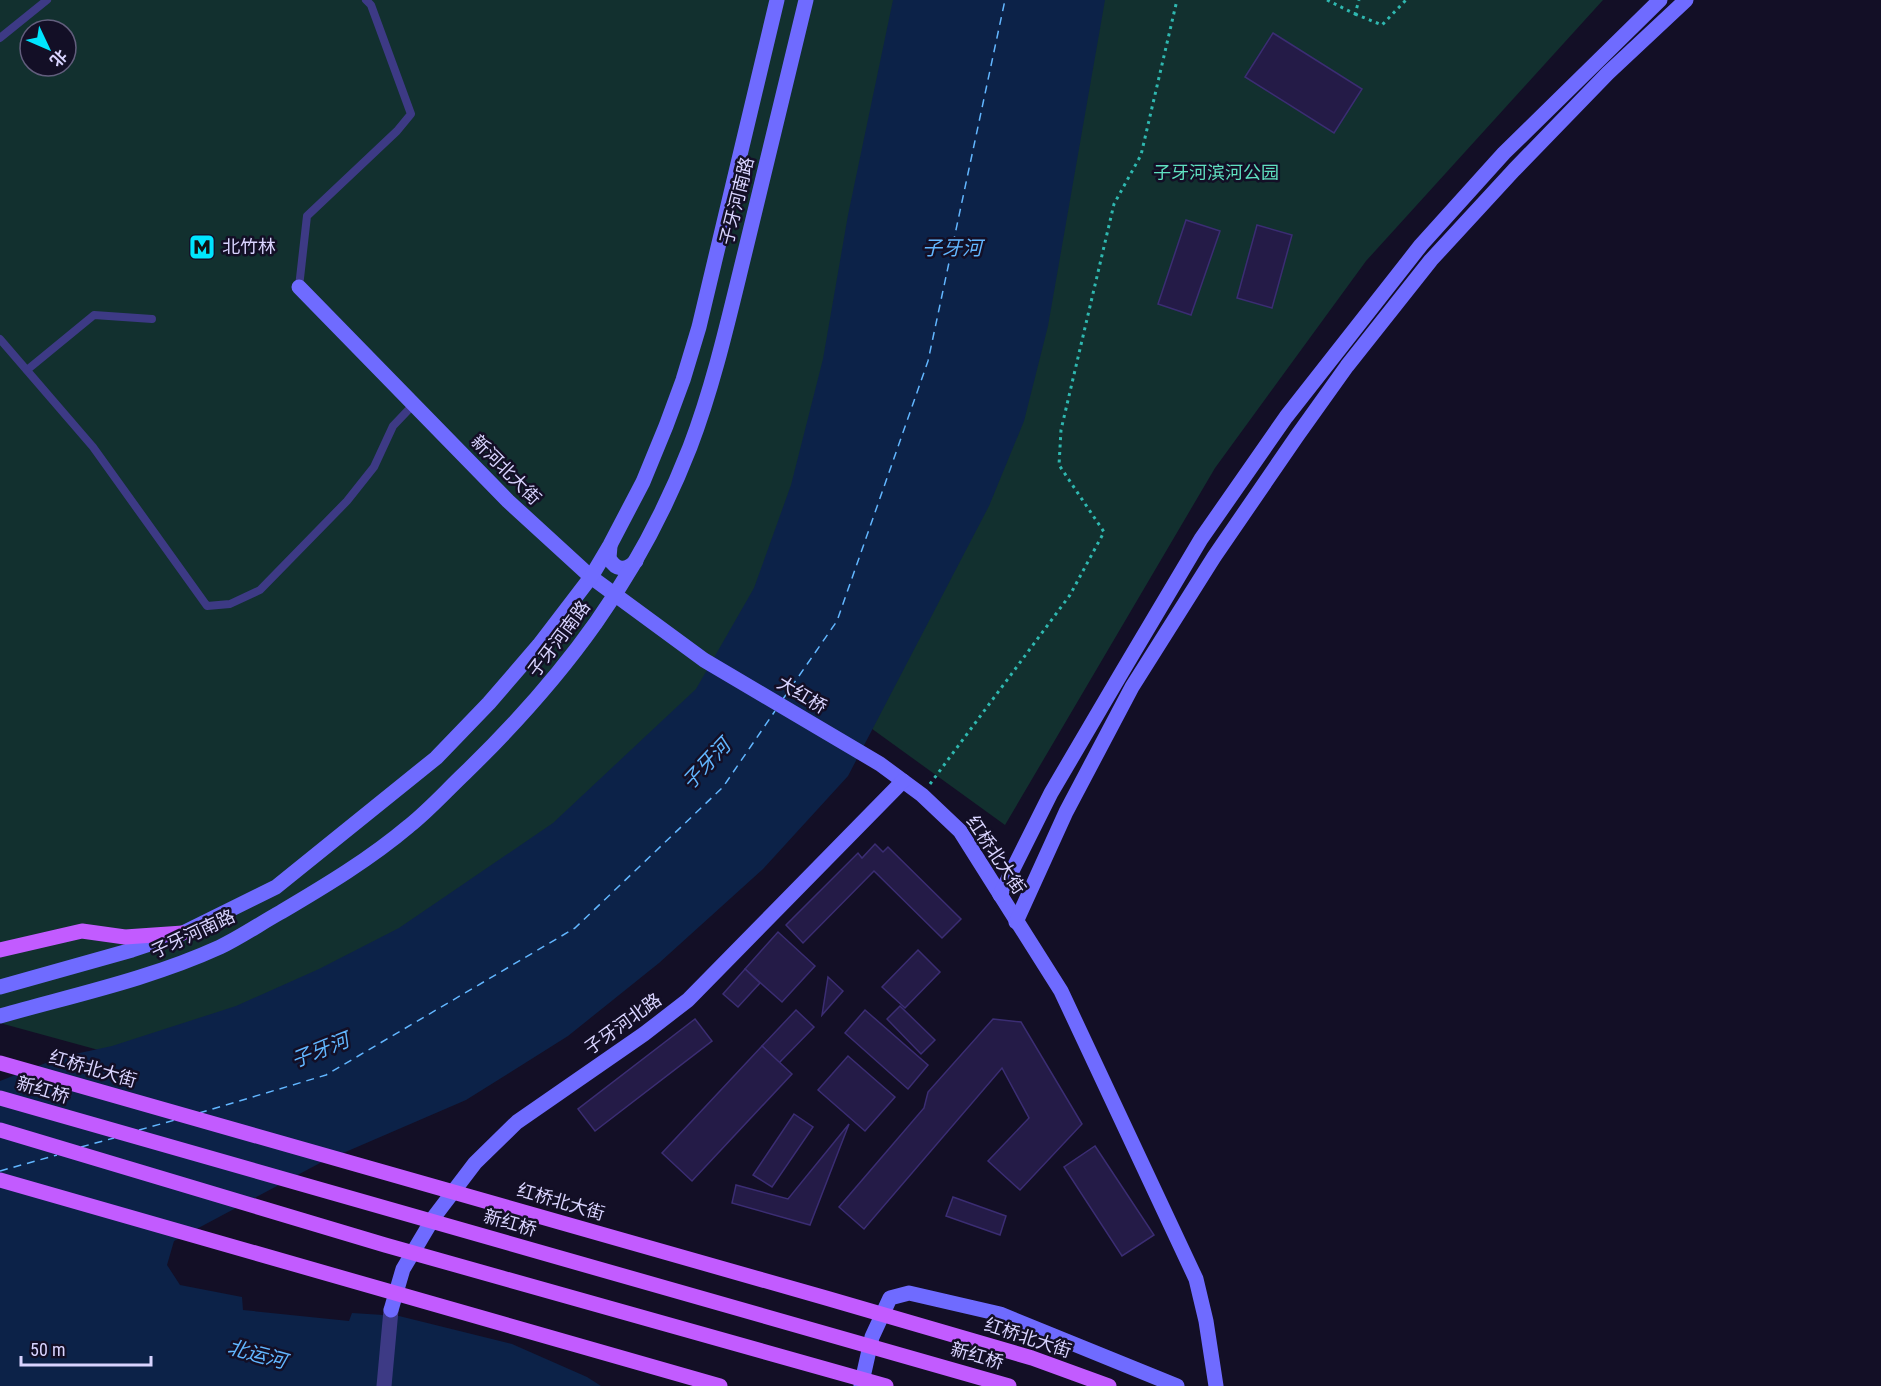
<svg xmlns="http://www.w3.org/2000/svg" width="1881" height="1386" viewBox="0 0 1881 1386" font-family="'Roboto Condensed','Noto Sans SC',sans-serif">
  <rect width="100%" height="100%" fill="#130f26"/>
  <g fill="#12302f" fill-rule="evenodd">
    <path d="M0,0H924L821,463L698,706L529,865L334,988L124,1057L0,1023ZM30,30H66V66H30Z"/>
    <polygon points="1076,0 1603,0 1366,261 1215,468 1005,825 857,718"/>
  </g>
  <polygon fill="#0c2248" points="893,0 1105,0 1048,326 1024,421 989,506 848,776 763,869 659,963 568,1036 466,1100 320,1163 174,1241 167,1265 180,1285 242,1297 243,1310 349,1321 352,1313 399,1316 512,1344 587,1377 601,1386 0,1386 0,1081 61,1057 112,1046 236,1006 319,969 399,928 553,823 696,689 754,588 791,485 823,359 848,215"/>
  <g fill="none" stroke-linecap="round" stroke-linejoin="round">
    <g stroke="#62b6ff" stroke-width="1.5" stroke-dasharray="8 6" stroke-linecap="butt">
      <polyline points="783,699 837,621 928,361 1005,0"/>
      <polyline points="199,1113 326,1075 575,928 723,787 775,711"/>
      <polyline points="139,1130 175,1120"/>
      <polyline points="81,1147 114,1138"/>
      <polyline points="0,1171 57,1155"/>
    </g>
  </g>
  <g fill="#241b47" stroke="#3b2d73" stroke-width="1.5">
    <polygon points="1273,33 1362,89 1334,133 1245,77"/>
    <polygon points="1186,220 1220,231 1191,315 1158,304"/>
    <polygon points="1257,225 1292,235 1272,308 1237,298"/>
    <polygon points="875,844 883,852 888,847 961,919 942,938 874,871 803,943 786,925 858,853 862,858"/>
    <polygon points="778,932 815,966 782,1002 745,969"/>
    <polygon points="918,950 940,972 905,1008 882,987"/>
    <polygon points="745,969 760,983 738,1007 723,994"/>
    <polygon points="828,977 843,991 822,1015"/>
    <polygon points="900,1006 935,1040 921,1054 887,1019"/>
    <polygon points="796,1010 814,1027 779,1063 762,1046"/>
    <polygon points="865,1010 928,1065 908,1089 845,1033"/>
    <polygon points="695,1019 712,1041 595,1131 578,1109"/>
    <polygon points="993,1019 1021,1022 1082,1124 1020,1190 988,1161 1029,1118 1002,1068 864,1229 839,1207 924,1108 928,1092"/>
    <polygon points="762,1046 792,1074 692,1181 662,1153"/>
    <polygon points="848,1056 895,1097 865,1131 818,1090"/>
    <polygon points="794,1114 813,1127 772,1187 753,1175"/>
    <polygon points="849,1124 810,1225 732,1203 736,1185 788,1199"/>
    <polygon points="1095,1146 1154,1235 1122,1256 1064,1167"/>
    <polygon points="953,1197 1006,1216 1000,1235 946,1216"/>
  </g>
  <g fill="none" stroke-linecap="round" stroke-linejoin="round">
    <g stroke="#2fb8b0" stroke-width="3" stroke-dasharray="3 4.5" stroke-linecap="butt">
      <polyline points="1327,0 1355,14 1359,0"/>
      <polyline points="1355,14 1382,25 1406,0"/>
      <polyline points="930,784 1070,595 1104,532 1059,465 1061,430 1114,204 1141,155 1177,0"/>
    </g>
    <g stroke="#3d3a85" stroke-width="8">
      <polyline points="0,38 47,0"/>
      <polyline points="299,287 307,216 397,131 411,114 371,5 366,0"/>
      <polyline points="0,339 93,447 207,606 230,604 260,590 347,501 374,467 393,426 413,405"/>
      <polyline points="27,370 94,315 152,319"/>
    </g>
    <polyline stroke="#3d3a85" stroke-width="15" points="384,1386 391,1310"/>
    <g stroke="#6f6bff" stroke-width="15">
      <polyline points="299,287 508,501 591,577 704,660 880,764 922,795 960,831 1061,991 1196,1279 1206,1321 1216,1386"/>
      <path d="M610,546L609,558C616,571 626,571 636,561"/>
      <polyline points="1000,895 1051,793 1122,672 1201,539 1286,417 1421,245 1504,153 1660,0"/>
      <polyline points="1016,922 1066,812 1132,687 1214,557 1297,436 1347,366 1431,260 1514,170 1608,73 1686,0"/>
      <polyline points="0,987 132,950 183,933 276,887 436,758 489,703 539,645 591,577 610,545 643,482 666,426 683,380 699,327 777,0"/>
      <path d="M0,1016C74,995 150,979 220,947C241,937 261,923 281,912C325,886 370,859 409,826C429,810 446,791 465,773C565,676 639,578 690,447C714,384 729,317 745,252C765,168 786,84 806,0"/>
      <polyline points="391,1310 403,1269 434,1217 475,1163 517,1122 644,1034 688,1000 903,781"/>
      <polyline points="861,1386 872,1337 890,1298 909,1293 1000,1314 1177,1386"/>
    </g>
    <g stroke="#c25bff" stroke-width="15">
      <polyline points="0,950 82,931 125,937 183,933"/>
      <polyline points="0,1063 826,1298 1032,1358 1109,1386"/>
      <polyline points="0,1098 1009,1386"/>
      <polyline points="0,1130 385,1245 886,1386"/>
      <polyline points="0,1180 720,1386"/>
    </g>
  </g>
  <defs>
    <symbol id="metro-square" viewBox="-11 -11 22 22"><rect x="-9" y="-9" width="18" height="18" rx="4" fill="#00e5ff" stroke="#130f26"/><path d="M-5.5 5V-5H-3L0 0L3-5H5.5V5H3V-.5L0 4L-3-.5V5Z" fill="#111"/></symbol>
  </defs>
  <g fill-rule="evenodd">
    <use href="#metro-square" x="187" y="232" width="30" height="30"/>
  </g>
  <g text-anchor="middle" stroke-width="5" stroke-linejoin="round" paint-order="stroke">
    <g font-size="18" fill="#5fe0c0" stroke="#130f26">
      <text x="1216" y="179">子牙河滨河公园</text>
    </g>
    <g font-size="18" fill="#d9d4ff" stroke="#130f26">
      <text transform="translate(737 201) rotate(-76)" y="6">子牙河南路</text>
      <text transform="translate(506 470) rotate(45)" y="6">新河北大街</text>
      <text transform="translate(559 639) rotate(-53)" y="6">子牙河南路</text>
      <text transform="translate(802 695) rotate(31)" y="6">大红桥</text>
      <text transform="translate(996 855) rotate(56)" y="6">红桥北大街</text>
      <text transform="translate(193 934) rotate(-25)" y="6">子牙河南路</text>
      <text transform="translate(623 1024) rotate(-36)" y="6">子牙河北路</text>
      <text transform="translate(93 1069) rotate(16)" y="6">红桥北大街</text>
      <text transform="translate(43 1090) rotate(16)" y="6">新红桥</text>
      <text transform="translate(561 1202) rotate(16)" y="6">红桥北大街</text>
      <text transform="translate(510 1223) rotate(16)" y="6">新红桥</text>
      <text transform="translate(1028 1338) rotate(18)" y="6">红桥北大街</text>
      <text transform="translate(977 1356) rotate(16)" y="6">新红桥</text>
    </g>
    <g font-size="18" fill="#d9d4ff" stroke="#130f26" text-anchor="start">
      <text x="222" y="253">北竹林</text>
    </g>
    <g font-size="20" font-style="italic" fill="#62b6ff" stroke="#130f26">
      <text x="952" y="255">子牙河</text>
      <text transform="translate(706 764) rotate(-47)" y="7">子牙河</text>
      <text transform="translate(320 1050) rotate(-22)" y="7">子牙河</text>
      <text transform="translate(257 1354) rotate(15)" y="7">北运河</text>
    </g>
  </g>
  <g transform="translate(48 48) rotate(134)"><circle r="28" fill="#130f26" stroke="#625e7d" stroke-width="1.5"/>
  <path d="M0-4.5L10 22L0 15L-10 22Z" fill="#00e5ff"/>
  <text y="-9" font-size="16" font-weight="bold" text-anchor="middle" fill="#d9d4ff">北</text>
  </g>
  <path d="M21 1356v9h130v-9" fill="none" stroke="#d9d4ff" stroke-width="3"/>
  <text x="30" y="1356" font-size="18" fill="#d9d4ff" stroke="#130f26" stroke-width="4.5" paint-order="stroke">50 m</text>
</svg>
